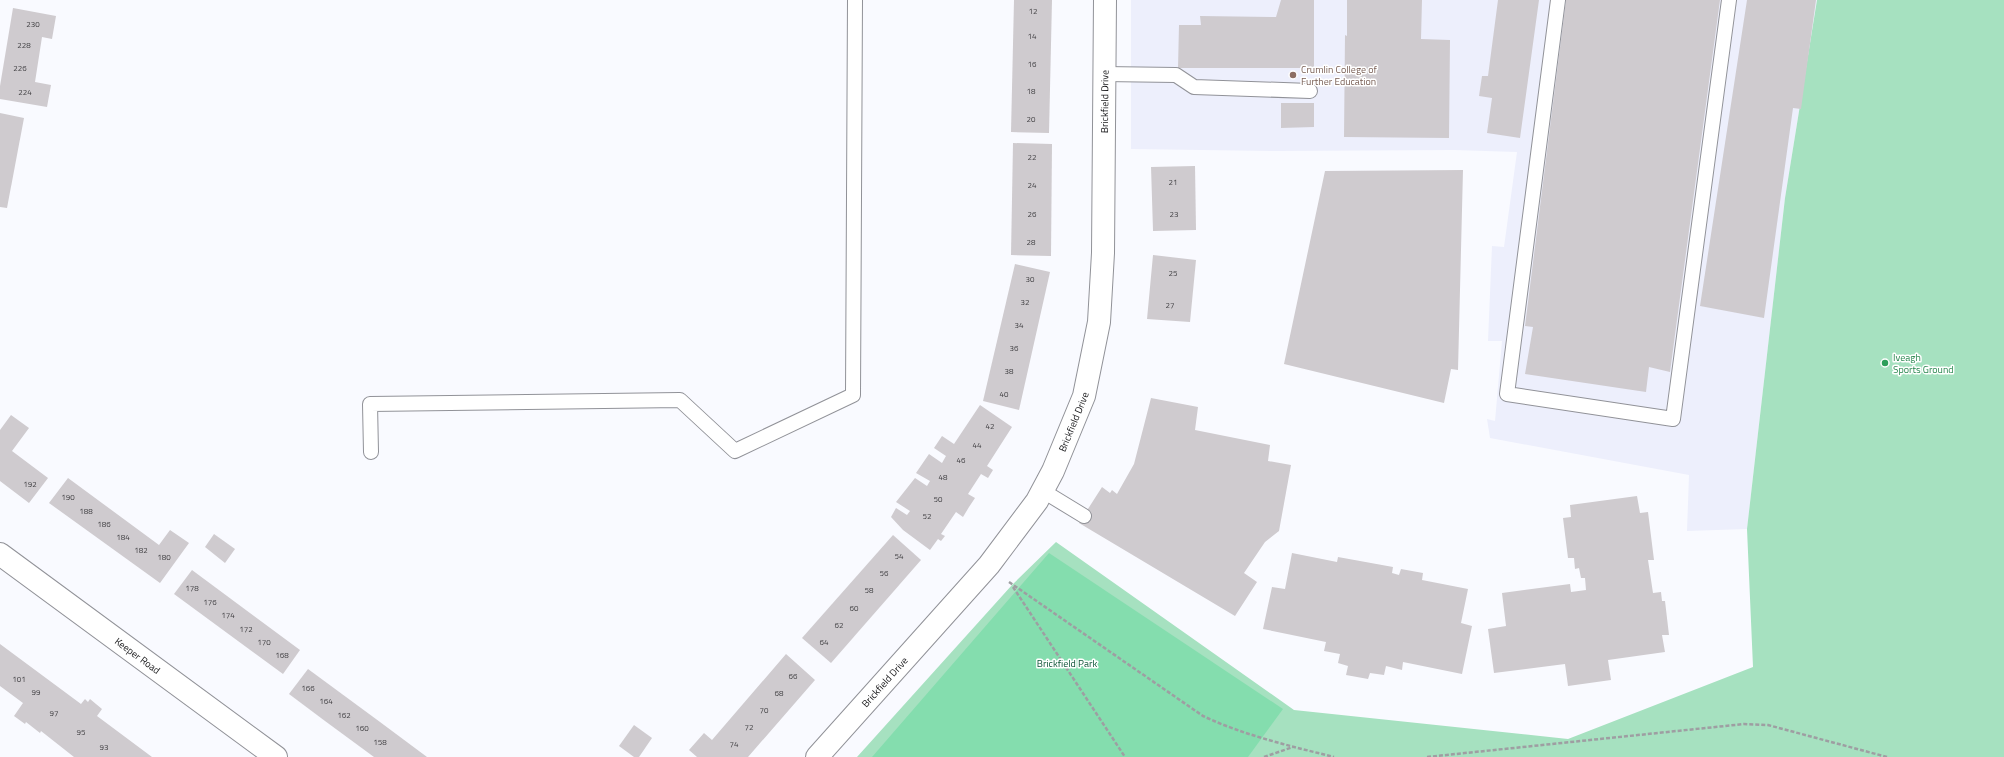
<svg xmlns="http://www.w3.org/2000/svg" width="2004" height="757" viewBox="0 0 2004 757" font-family="'Titillium Web',sans-serif">
  <rect width="100%" height="100%" fill="#f9faff"/>
  <polygon fill="#edeffc" points="1131,0 1817,0 1785,198 1747,529 1687,531 1689,475 1490,438 1487,419 1495,421 1502,341 1488,341 1492,246 1504,247 1517,152 1454,150 1275,151 1131,149"/>
  <polygon fill="#a6e1c0" points="1817,0 2004,0 2004,757 857,757 1012,585 1056,542 1294,710 1568,739 1753,667 1747,529 1785,198"/>
  <polygon fill="#84ddae" points="1049,553 1283,709 1248,757 872,757"/>
  <g fill="#cfcbcf">
    <polygon points="1014,0 1052,0 1049,133 1011,132"/>
    <polygon points="1281,0 1314,0 1314,68 1178,68 1179,25 1201,25 1200,16 1276,17"/>
    <polygon points="1347,0 1422,0 1421,39 1450,40 1449,138 1344,137 1345,35 1347,36"/>
    <polygon points="1498,0 1539,0 1520,138 1487,133 1492,98 1479,96 1482,76 1488,76"/>
    <polygon points="1566,0 1720,0 1670,372 1649,367 1646,392 1525,374 1533,327 1525,326"/>
    <polygon points="1747,0 1816,0 1801,109 1793,108 1764,318 1700,306"/>
    <polygon points="13,8 56,16 52,39 42,37 35,82 51,85 47,107 0,99 0,86"/>
    <polygon points="1281,103 1314,103 1314,127 1281,128"/>
    <polygon points="0,113 24,118 7,208 0,207"/>
    <polygon points="1013,143 1052,144 1051,256 1011,255"/>
    <polygon points="1195,166 1196,230 1153,231 1151,167"/>
    <polygon points="1463,170 1458,370 1451,369 1444,403 1284,364 1325,171"/>
    <polygon points="1153,255 1196,260 1190,322 1147,319"/>
    <polygon points="1015,264 1050,272 1019,410 983,401"/>
    <polygon points="1151,398 1198,407 1195,430 1270,445 1268,461 1291,465 1279,531 1265,542 1244,573 1257,582 1235,616 1079,523 1102,487 1110,493 1112,490 1117,494 1134,464"/>
    <polygon points="980,405 1012,427 987,466 993,470 988,478 981,474 968,494 975,498 969,507 963,517 956,512 941,534 945,536 941,541 938,539 930,550 903,530 891,517 896,508 907,515 910,511 896,502 915,478 927,486 930,481 916,473 929,454 942,463 946,456 934,448 942,436 954,444"/>
    <polygon points="11,415 29,428 12,451 48,478 29,503 0,481 0,430"/>
    <polygon points="68,478 159,545 170,530 189,543 160,583 49,503"/>
    <polygon points="1637,496 1640,513 1648,512 1654,560 1648,560 1653,593 1661,592 1662,601 1665,601 1669,635 1662,635 1665,652 1608,660 1611,680 1568,686 1565,664 1494,673 1488,629 1506,626 1502,593 1570,584 1571,592 1586,590 1585,578 1581,578 1579,568 1575,569 1574,558 1568,558 1563,518 1571,517 1570,505"/>
    <polygon points="214,534 235,549 225,563 205,547"/>
    <polygon points="893,535 921,560 831,663 802,638"/>
    <polygon points="1292,553 1337,562 1338,557 1393,567 1392,573 1399,575 1401,569 1423,573 1422,580 1468,589 1461,623 1472,626 1462,674 1403,662 1402,670 1386,666 1384,675 1370,673 1368,679 1346,675 1348,666 1338,663 1340,654 1324,651 1326,642 1263,629 1272,587 1285,589"/>
    <polygon points="192,570 300,650 283,674 174,594"/>
    <polygon points="0,644 81,704 85,699 88,702 90,699 102,709 97,716 152,757 74,757 41,731 40,733 26,722 25,724 14,716 23,703 0,686"/>
    <polygon points="786,654 815,680 748,757 697,757 689,750 704,733 712,740"/>
    <polygon points="308,669 380,722 427,757 374,757 325,721 289,694"/>
    <polygon points="634,725 652,738 639,757 634,757 619,746"/>
  </g>
  <g fill="none" stroke-linecap="round" stroke-linejoin="round">
    <defs>
      <g id="lane">
        <polyline points="1558,0 1507,394 1673,419 1729,0"/>
        <polyline points="1104,74 1176,75 1194,87 1310,91"/>
        <polyline points="371,452 370,404 680,400 735,451 853,395 855,0"/>
        <polyline points="1043,491 1084,516"/>
      </g>
      <g id="street">
        <path id="s1" d="M0,554L276,757"/>
        <path id="s2" d="M817,757L989,565L1037,501L1053,471L1084,396L1099,322L1103,253L1105,0"/>
      </g>
    </defs>
    <use href="#lane" stroke="#919298" stroke-width="16"/>
    <use href="#street" stroke="#919298" stroke-width="24"/>
    <g stroke="#9e9ea2" stroke-width="2.5" stroke-dasharray="4 2" stroke-linecap="butt">
      <path d="M1009,582L1203,716C1243,735 1290,746 1334,757"/>
      <polyline points="1013,587 1125,757"/>
      <polyline points="1264,757 1293,747"/>
      <polyline points="1427,757 1744,724 1768,725 1887,757"/>
    </g>
    <use href="#lane" stroke="#fff" stroke-width="14"/>
    <use href="#street" stroke="#fff" stroke-width="22"/>
  </g>
  <circle fill="#8d6e63" stroke="#fff" stroke-width="1.5" cx="1293" cy="75" r="4"/>
  <circle fill="#2e9e5b" stroke="#fff" stroke-width="1.5" cx="1885" cy="363" r="4"/>
  <g text-anchor="middle" stroke-width="3" stroke-linejoin="round" paint-order="stroke">
    <g font-size="8" fill="#444346">
      <text x="1033" y="14">12</text>
      <text x="33" y="27">230</text>
      <text x="1032" y="39">14</text>
      <text x="24" y="48">228</text>
      <text x="1032" y="67">16</text>
      <text x="20" y="71">226</text>
      <text x="1031" y="94">18</text>
      <text x="25" y="95">224</text>
      <text x="1031" y="122">20</text>
      <text x="1032" y="160">22</text>
      <text x="1173" y="185">21</text>
      <text x="1032" y="188">24</text>
      <text x="1032" y="217">26</text>
      <text x="1174" y="217">23</text>
      <text x="1031" y="245">28</text>
      <text x="1173" y="276">25</text>
      <text x="1030" y="282">30</text>
      <text x="1025" y="305">32</text>
      <text x="1170" y="308">27</text>
      <text x="1019" y="328">34</text>
      <text x="1014" y="351">36</text>
      <text x="1009" y="374">38</text>
      <text x="1004" y="397">40</text>
      <text x="990" y="429">42</text>
      <text x="977" y="448">44</text>
      <text x="961" y="463">46</text>
      <text x="943" y="480">48</text>
      <text x="30" y="487">192</text>
      <text x="68" y="500">190</text>
      <text x="938" y="502">50</text>
      <text x="86" y="514">188</text>
      <text x="927" y="519">52</text>
      <text x="104" y="527">186</text>
      <text x="123" y="540">184</text>
      <text x="141" y="553">182</text>
      <text x="899" y="559">54</text>
      <text x="164" y="560">180</text>
      <text x="884" y="576">56</text>
      <text x="192" y="591">178</text>
      <text x="869" y="593">58</text>
      <text x="210" y="605">176</text>
      <text x="854" y="611">60</text>
      <text x="228" y="618">174</text>
      <text x="839" y="628">62</text>
      <text x="246" y="632">172</text>
      <text x="264" y="645">170</text>
      <text x="824" y="645">64</text>
      <text x="282" y="658">168</text>
      <text x="793" y="679">66</text>
      <text x="19" y="682">101</text>
      <text x="308" y="691">166</text>
      <text x="36" y="695">99</text>
      <text x="779" y="696">68</text>
      <text x="326" y="704">164</text>
      <text x="764" y="713">70</text>
      <text x="54" y="716">97</text>
      <text x="344" y="718">162</text>
      <text x="749" y="730">72</text>
      <text x="362" y="731">160</text>
      <text x="81" y="735">95</text>
      <text x="380" y="745">158</text>
      <text x="734" y="747">74</text>
      <text x="104" y="750">93</text>
    </g>
    <g font-size="10" fill="#785e54" stroke="#fff" text-anchor="start">
      <text x="1301" y="73">Crumlin College of<tspan x="1301" dy="12">Further Education</tspan></text>
    </g>
    <g font-size="10" fill="#161618" stroke="#fff">
      <text dy="4" stroke="none"><textPath href="#s2" startOffset="749">Brickfield Drive</textPath></text>
      <text dy="4" stroke="none"><textPath href="#s2" startOffset="425">Brickfield Drive</textPath></text>
      <text dy="4" stroke="none"><textPath href="#s1" startOffset="171">Keeper Road</textPath></text>
      <text dy="4" stroke="none"><textPath href="#s2" startOffset="101">Brickfield Drive</textPath></text>
    </g>
    <g font-size="10" fill="#27864d" stroke="#fff" text-anchor="start">
      <text x="1893" y="361">Iveagh<tspan x="1893" dy="12">Sports Ground</tspan></text>
    </g>
    <g font-size="10" fill="#095234" stroke="#fff">
      <text x="1067" y="667">Brickfield Park</text>
    </g>
  </g>
</svg>
